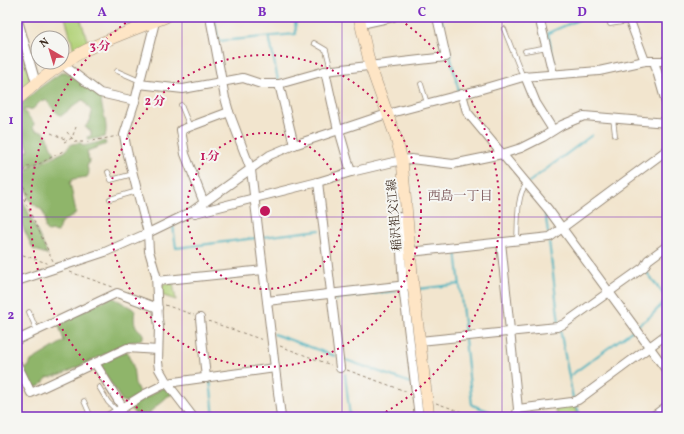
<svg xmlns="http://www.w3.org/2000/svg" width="684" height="434" viewBox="0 0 684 434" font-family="Vollkorn,'Noto Serif JP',serif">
  <rect width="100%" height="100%" fill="#f6f6f2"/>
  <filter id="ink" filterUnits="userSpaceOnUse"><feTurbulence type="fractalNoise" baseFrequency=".025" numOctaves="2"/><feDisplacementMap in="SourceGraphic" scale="8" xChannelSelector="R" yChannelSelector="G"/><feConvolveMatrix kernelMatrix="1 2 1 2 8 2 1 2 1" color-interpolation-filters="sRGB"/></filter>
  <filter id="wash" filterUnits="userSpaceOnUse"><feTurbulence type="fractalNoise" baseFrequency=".012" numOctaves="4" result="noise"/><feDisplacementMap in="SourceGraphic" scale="16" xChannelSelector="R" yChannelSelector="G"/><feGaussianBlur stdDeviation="0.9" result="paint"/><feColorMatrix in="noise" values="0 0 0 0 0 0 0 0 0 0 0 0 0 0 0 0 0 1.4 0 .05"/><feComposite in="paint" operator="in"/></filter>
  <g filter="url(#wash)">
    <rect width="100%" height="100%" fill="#f2e5ce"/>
    <g fill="#b4d37b" stroke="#787e4c">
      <polygon points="65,17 80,17 88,43 74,50"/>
      <polygon points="18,35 30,76 29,81 17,92 17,36"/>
      <polygon points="173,283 176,300 161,295 161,287 163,284"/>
      <polygon points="574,404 579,417 558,417 554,407"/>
    </g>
    <g fill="#8fb56b" stroke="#657044">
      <path d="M62,72H66L101,97C101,112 109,123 105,137L88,140L87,137L91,136V131L85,127L90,121L92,112L84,101L82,100L61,116L54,110L46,100L41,101L33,109L23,110L34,123L33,128L37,131H42C50,138 47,136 50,145C51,148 54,151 55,154L35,164L26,166L22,176L17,177V156L29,150L17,125V108L38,89Z"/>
      <path d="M105,141L106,144L104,145L87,151L89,161L87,167L89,173L87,177L73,179L70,183L76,212C69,223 61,215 58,232L53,231L48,232L45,228V217L42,210L32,203L29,199L24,180L28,168L35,166L66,151C69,144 74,143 81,143L83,146Z"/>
      <polygon points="17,193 20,194 48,255 33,249 17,214"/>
      <path d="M112,297L135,310C134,316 133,324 138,329C140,331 142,332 143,334V338L139,341L130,342L119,346L107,353L61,375L47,378L41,385L35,388L31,386L23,371L29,366L31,361L64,341L58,323Z"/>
      <polygon points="127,351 133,366 135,384 140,394 126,402 122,401 100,366 101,363"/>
      <polygon points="162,388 167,388 172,394 171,395 168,396 150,412 151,417 137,417 130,407"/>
    </g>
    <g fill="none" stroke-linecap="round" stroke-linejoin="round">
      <g stroke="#41b0be" stroke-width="2">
        <polyline points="441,17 443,26"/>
        <polyline points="215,22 219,41 296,34 295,18 306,17"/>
        <polyline points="269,36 278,80"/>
        <polyline points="447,42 459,92"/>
        <polyline points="554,63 548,33 585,17"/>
        <polyline points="529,182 592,135"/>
        <polyline points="545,211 548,233"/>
        <polyline points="173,225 176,248 256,238"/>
        <polyline points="263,237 320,230"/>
        <polyline points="549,241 559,323"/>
        <polyline points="456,250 465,333"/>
        <polyline points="645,270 667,299"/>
        <polyline points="418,289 460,284"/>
        <polyline points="336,301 337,298 396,291"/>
        <polyline points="637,326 651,316 667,299"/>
        <polyline points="560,329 573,398"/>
        <polyline points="274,334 335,356"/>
        <polyline points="465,339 472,405 506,417"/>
        <polyline points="343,357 343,359 411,383"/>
        <polyline points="345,374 350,417"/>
        <polyline points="571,375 633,330"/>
        <polyline points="210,380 214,417"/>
        <polyline points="576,405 581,417"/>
      </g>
    </g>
  </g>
  <g filter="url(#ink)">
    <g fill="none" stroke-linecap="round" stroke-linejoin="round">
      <defs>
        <g id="lane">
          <polyline points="610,24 630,21"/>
          <polyline points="504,29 523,77"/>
          <polyline points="314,43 326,50 331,70"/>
          <polyline points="525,51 548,47"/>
          <polyline points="117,71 140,81"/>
          <polyline points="421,84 427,103"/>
          <polyline points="181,105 190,127"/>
          <polyline points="613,118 615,135"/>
          <polyline points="108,172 111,180 133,174"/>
          <polyline points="110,199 137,191"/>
          <path d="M517,240C518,226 516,193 527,184"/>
          <polyline points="29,312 37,331"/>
          <polyline points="17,329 22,338"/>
          <polyline points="99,387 108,402 117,411"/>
          <polyline points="84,401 91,417"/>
        </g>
        <g id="street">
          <polyline points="17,17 36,83"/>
          <polyline points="210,17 225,98 229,112 251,170 281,417"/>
          <polyline points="539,17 553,74"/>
          <polyline points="631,17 630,21 645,61"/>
          <polyline points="361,24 393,17"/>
          <polyline points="654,61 667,106"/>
          <polyline points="62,64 100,93 135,101"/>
          <polyline points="325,71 338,130"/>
          <polyline points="525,76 536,103 553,130"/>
          <polyline points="139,84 183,89 243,78 261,84 279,84 294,145"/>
          <polyline points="279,84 325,71 446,57 437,17"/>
          <polyline points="462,94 467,112 548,209 667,371"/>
          <polyline points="339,130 351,172"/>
          <polyline points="318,182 340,368"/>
          <polyline points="204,203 185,154 181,130 229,112"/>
          <polyline points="191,212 195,213 318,182 351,172 402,160 411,159 453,164 502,154 521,148 543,137 562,125 584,116 667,123"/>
          <polyline points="399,217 403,286 419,417"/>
          <polyline points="501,242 518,409 516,417"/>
          <polyline points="410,252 550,237 667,150"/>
          <polyline points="17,281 105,252 148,233 191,212 270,155 294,145 387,114 482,89 523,77 599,71 645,61 667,61"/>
          <polyline points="157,281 263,270"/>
          <polyline points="267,301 407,285"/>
          <polyline points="200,318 206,378"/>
          <polyline points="17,340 117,293 158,308"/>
          <polyline points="420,341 557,327 564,324 644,267 648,260 667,246"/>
          <polyline points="95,363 123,408"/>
          <polyline points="17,364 31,393 127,348 158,350"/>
          <polyline points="518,409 572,402 578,400 667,334"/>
          <polyline points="108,417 145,394 167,383 159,369 158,362 159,327 158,319 156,275 149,251 148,233 127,151 124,135 135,101 156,18"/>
          <polyline points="193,417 167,383 275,368"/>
          <polyline points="652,417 667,406"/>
        </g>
        <g id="secondary">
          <polyline points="359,17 370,65 395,135 402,160 413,285 429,417"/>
          <path d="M17,100C38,81 61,63 86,50C112,37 139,28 166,17"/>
        </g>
      </defs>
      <use href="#lane" stroke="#968876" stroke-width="5.5"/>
      <use href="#street" stroke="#968876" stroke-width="10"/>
      <use href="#secondary" stroke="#968876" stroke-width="12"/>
      <g stroke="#968876" stroke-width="1" stroke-dasharray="3 3" stroke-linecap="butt">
        <polyline points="67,132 75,142 83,142"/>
        <polyline points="51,133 67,140"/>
        <polyline points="64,142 72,138 76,127"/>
        <polyline points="87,142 118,136"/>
        <polyline points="18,185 19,187"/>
        <polyline points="21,193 53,261"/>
        <polyline points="25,200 27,194 22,181 26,167 35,166 65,150"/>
        <polyline points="17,253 47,263"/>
        <polyline points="70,272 113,287"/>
        <polyline points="165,305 194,315"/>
        <polyline points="208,321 263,340"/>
        <polyline points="280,346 331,365"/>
        <polyline points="347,370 408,392"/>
        <polyline points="436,403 476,417"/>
      </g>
      <use href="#lane" stroke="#fff" stroke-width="4"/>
      <use href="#street" stroke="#fff" stroke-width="8"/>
      <use href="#secondary" stroke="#fee5c5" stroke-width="11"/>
    </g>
  </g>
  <path fill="none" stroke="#7b2cbf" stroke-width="1" stroke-opacity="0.55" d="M182,17V417M342,17V417M502,17V417M17,217H667"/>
  <g fill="none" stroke="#c2185b" stroke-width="2" stroke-dasharray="2 4">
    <circle cx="265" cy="211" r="78"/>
    <circle cx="265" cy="211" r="156"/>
    <path d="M153 417A234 234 0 0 1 134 17M396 17A234 234 0 0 1 377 417"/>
  </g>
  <g text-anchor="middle" stroke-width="4" stroke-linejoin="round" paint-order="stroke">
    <g font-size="12" fill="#3b2a1e" stroke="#f6f6f2">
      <text transform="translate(394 215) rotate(-95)" y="4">稲沢祖父江線</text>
    </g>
    <g font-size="13" fill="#785255" stroke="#f6f6f2">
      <text x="460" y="200">西島一丁目</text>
    </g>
  </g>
  <circle cx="265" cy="211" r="6" fill="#c2185b" stroke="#f6f6f2" stroke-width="2"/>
  <g font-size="12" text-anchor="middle" font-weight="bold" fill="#c2185b" stroke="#f6f6f2" stroke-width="4" stroke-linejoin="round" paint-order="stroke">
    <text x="100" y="50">3 分</text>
    <text x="155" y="105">2 分</text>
    <text x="210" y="160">1 分</text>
  </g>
  <rect width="684" height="434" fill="none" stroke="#f6f6f2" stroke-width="44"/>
  <g transform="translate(50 50) rotate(322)"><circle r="19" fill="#f6f6f2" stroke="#aba49d"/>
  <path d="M0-3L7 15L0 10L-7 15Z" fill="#d1495b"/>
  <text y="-6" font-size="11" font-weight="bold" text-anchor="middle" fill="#3b2a1e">N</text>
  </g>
  <rect x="22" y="22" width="640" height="390" fill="none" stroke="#7b2cbf" stroke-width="1.5"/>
  <g font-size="13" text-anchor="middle" font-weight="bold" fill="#7b2cbf">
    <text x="102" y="16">A</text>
    <text x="262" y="16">B</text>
    <text x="422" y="16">C</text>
    <text x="582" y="16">D</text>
    <text x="11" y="124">1</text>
    <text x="11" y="319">2</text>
  </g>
</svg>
